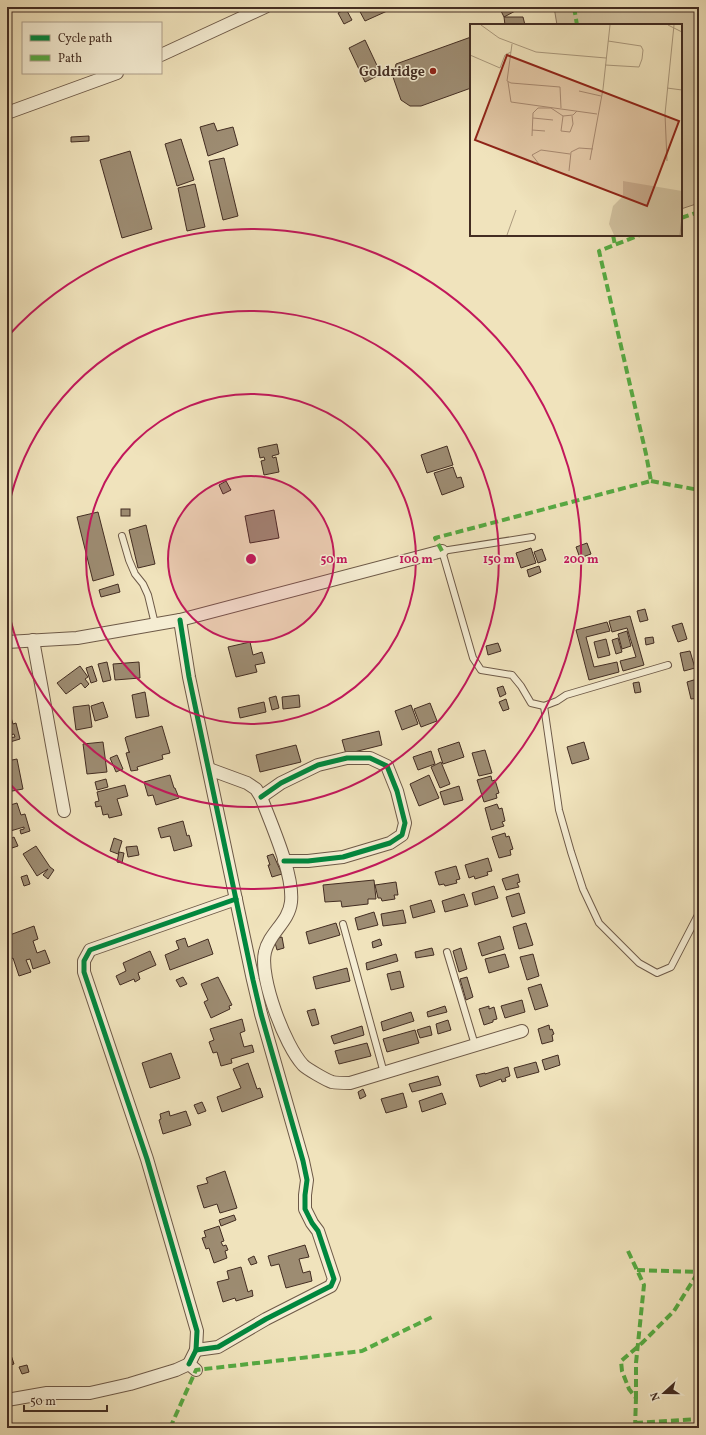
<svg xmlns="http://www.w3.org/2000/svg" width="706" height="1435" viewBox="0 0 706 1435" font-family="Vollkorn,serif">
  <rect width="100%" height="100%" fill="#f0e3bc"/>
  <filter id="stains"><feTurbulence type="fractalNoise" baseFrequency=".005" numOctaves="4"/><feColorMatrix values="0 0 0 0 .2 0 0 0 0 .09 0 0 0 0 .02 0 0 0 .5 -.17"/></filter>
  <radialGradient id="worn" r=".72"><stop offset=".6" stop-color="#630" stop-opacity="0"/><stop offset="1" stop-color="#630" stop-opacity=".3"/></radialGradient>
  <polygon fill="#d3c4a2" stroke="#8b7862" points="554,7 699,7 699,203 681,209 681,25 557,25"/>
  <g fill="#9d8c72" stroke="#432d22">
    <polygon points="359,7 396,7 365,21 358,8"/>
    <polygon points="499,7 518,7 519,9 504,17"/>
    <polygon points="346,9 352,20 344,24 338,13"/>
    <polygon points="504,17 523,17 525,25 505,25"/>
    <polygon points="471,37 471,88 421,106 410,106 401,100 393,77 396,64"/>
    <polygon points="365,40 381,74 365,82 349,48"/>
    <polygon points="214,123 217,131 233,127 238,145 208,156 200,127"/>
    <polygon points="89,136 89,141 71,142 71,137"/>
    <polygon points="181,139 194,180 177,186 165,144"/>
    <polygon points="130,151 152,229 122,238 100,160"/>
    <polygon points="224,158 238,216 223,220 209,161"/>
    <polygon points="195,184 205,227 187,231 178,188"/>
    <polygon points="277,444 279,454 272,456 273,458 276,457 279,472 264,475 261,461 265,460 264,457 260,458 258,448"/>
    <polygon points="447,446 453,465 427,473 421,455"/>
    <polygon points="453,467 457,478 461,477 464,487 442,495 434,473"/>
    <polygon points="226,481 231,490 223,494 219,485"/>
    <rect x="121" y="509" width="9" height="7"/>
    <polygon points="274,510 279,538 250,543 245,516"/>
    <polygon points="98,512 114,575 93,581 77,517"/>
    <polygon points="146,525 155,564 138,568 129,530"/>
    <polygon points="587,543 591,554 580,558 576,547"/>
    <polygon points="531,548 536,563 521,568 516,553"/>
    <polygon points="542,549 546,560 538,563 534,552"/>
    <polygon points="539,566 541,572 529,577 527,570"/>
    <polygon points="118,584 120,592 101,597 99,590"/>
    <polygon points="645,609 648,620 640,622 637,611"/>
    <polygon points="630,616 644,665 623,671 620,661 636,657 627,628 612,632 609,621"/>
    <polygon points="607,622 610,631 586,637 594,667 617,662 619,672 589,680 576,630"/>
    <polygon points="682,623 687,639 678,642 672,626"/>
    <polygon points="627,631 631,646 622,649 618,634"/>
    <polygon points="653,637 654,643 646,645 645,638"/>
    <polygon points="618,638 622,652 616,654 612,640"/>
    <polygon points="606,639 610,655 598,658 594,642"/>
    <polygon points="250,642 253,655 262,652 265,663 255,665 257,672 236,677 228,647"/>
    <polygon points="498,643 501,651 488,655 486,646"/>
    <polygon points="690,651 695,668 684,671 680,653"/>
    <polygon points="107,662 111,680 103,682 98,664"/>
    <polygon points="139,662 140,678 115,680 113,664"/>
    <polygon points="80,666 88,677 85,679 89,684 85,688 81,683 66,694 57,683"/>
    <polygon points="92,666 97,681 91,683 86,668"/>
    <polygon points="697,679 699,686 699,698 691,699 687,682"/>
    <polygon points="639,682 641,692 635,693 633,683"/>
    <polygon points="503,686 506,694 500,697 497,688"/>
    <polygon points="145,692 149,716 136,718 132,695"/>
    <polygon points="299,695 300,707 283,709 282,697"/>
    <polygon points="276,696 279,708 272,710 269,698"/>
    <polygon points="506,699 509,709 503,711 499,702"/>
    <polygon points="103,702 108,717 95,721 91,706"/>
    <polygon points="264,702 266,712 240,718 238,708"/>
    <polygon points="430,703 437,721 421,727 414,709"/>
    <polygon points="89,705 92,727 76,730 73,707"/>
    <polygon points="411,705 418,724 402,730 395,711"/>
    <polygon points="7,711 9,711 13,724 16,723 20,739 10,742 9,738 15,737 14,734 7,736"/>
    <polygon points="162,726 170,753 162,755 163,759 137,767 138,770 131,771 126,753 130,752 129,752 125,738 126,737"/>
    <polygon points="379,731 382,745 346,754 342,740"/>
    <polygon points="103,742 107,772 87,774 83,744"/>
    <polygon points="459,742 464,757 443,764 438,749"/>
    <polygon points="584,742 589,759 572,764 567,747"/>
    <polygon points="296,745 301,762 260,772 256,755"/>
    <polygon points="485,750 492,773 479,776 472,753"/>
    <polygon points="431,751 435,764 418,770 413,757"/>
    <polygon points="117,755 123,769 116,772 110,758"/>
    <polygon points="17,759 23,789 7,792 7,761"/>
    <polygon points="441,762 450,784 440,788 431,767"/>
    <polygon points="170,775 174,788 175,788 179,798 156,805 153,795 148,796 144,782"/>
    <polygon points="429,775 439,798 419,806 410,784"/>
    <polygon points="491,776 492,781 495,780 499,793 496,794 497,798 484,802 477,780"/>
    <polygon points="106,779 108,787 97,790 95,782"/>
    <polygon points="125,785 128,796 117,799 122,815 109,818 108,814 103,815 101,806 96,807 95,802 99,801 97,792"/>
    <polygon points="459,786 463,800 444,805 440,792"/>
    <polygon points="17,803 21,815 25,814 30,831 21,834 20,830 24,829 24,827 7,832 7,806"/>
    <polygon points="497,804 499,809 502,808 505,821 502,822 504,826 491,830 485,808"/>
    <polygon points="183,821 187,836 189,835 192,846 174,851 170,836 161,838 158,828"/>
    <polygon points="505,833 506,837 509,836 513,849 510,850 511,855 499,858 492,837"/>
    <polygon points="14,837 18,846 12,848 8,840"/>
    <polygon points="114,838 122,841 118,854 110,851"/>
    <polygon points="36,846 50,867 54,870 48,879 43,875 48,869 37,876 23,854"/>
    <polygon points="137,846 139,855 128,857 126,847"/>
    <polygon points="119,852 124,853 122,863 117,862"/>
    <polygon points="273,854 282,874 272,877 268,865 270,865 267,856"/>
    <polygon points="488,858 492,871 487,872 488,875 475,879 474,876 469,878 465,865"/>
    <polygon points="456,866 460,879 456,880 457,883 445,886 444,884 439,885 435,872"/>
    <polygon points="518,874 520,882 517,883 519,887 506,890 502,879"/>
    <polygon points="27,875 30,884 24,886 21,877"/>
    <polygon points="374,880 376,899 368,899 368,904 342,907 341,901 325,902 323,885"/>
    <polygon points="396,882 398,895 394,895 395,899 382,901 381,898 378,898 375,885"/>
    <polygon points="494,886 498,898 475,905 472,893"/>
    <polygon points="519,893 525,913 512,917 506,897"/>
    <polygon points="464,894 468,906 445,912 442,901"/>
    <polygon points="431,900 435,912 413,918 410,906"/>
    <polygon points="403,910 406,923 383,926 381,914"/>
    <polygon points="374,912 378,925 358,930 355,918"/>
    <polygon points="336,923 340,935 309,944 306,932"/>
    <polygon points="526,923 533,945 519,949 513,927"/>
    <polygon points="34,926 38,939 33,941 37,953 45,950 50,963 33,969 30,959 26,960 31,972 19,976 13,958 9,960 7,954 7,936"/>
    <polygon points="500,936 504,949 482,956 478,943"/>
    <polygon points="282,937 284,948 277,950 274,939"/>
    <polygon points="185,938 188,947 208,939 213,954 170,970 165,955 179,949 176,941"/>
    <polygon points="380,939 382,945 373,948 372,942"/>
    <polygon points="432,948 434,955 416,958 415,952"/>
    <polygon points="461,948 467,969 459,972 453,951"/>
    <polygon points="150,951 156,965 138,973 140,979 135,982 134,979 120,985 116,976 126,971 123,963"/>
    <polygon points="396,954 398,961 367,970 366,963"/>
    <polygon points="505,954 509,967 489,973 485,959"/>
    <polygon points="533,954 539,976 527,980 520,957"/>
    <polygon points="347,968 350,981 316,989 313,977"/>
    <polygon points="400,971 404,987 391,990 387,974"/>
    <polygon points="183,977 187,984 180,987 176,980"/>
    <polygon points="218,977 232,1005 229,1006 230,1009 211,1018 204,1002 208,1000 201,984"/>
    <polygon points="467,977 473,997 466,1000 460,979"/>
    <polygon points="541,984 548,1006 535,1010 528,988"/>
    <polygon points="522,1000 525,1012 505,1018 501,1006"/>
    <polygon points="445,1006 447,1012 428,1017 427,1012"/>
    <polygon points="489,1006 489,1009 494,1007 497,1019 493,1020 493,1022 484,1025 479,1009"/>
    <polygon points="315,1009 319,1024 312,1026 307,1011"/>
    <polygon points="411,1012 414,1021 383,1031 381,1022"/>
    <polygon points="242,1019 245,1031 240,1033 244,1047 252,1045 254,1052 231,1059 232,1063 221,1066 217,1052 213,1053 209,1042 214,1040 210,1029"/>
    <polygon points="448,1020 451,1030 438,1034 436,1024"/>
    <polygon points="549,1025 550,1030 552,1029 554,1034 552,1035 553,1041 542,1044 538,1029"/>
    <polygon points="362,1026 364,1035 334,1044 331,1036"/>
    <polygon points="430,1026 432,1035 420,1038 417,1030"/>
    <polygon points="415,1030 419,1043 387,1052 383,1039"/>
    <polygon points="367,1043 371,1056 339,1064 335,1051"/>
    <polygon points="171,1053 180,1078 150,1088 142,1063"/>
    <polygon points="558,1055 560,1065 545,1070 542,1060"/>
    <polygon points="536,1062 539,1072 517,1078 514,1068"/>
    <polygon points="248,1063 257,1089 260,1088 263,1097 222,1112 217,1097 241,1088 233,1069"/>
    <polygon points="508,1067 510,1076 505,1078 506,1081 502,1082 501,1079 480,1087 476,1075 485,1073 485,1074"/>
    <polygon points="438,1076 441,1085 412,1092 409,1084"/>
    <polygon points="363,1089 366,1096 360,1099 358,1092"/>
    <polygon points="403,1093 407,1107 386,1113 381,1099"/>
    <polygon points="442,1093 446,1104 422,1112 419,1101"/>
    <polygon points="202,1102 206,1111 198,1114 194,1105"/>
    <polygon points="169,1111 170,1116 186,1111 191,1125 163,1134 159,1120 161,1119 160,1114"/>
    <polygon points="225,1171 237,1208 220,1213 217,1204 204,1208 197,1186 208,1183 206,1178"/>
    <polygon points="234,1215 236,1220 221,1226 219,1220"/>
    <polygon points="219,1226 224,1241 221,1242 223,1246 226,1245 228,1250 225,1251 227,1258 214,1263 209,1248 206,1249 202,1238 206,1237 204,1231"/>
    <polygon points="305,1245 309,1257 299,1259 303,1273 310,1271 312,1281 286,1288 279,1264 271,1266 268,1256"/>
    <polygon points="254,1256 257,1263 251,1265 248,1259"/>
    <polygon points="241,1267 248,1292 252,1290 253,1296 236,1301 235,1298 223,1302 217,1282 229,1279 227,1271"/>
    <polygon points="7,1343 14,1364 7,1366"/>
    <polygon points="27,1365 29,1372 22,1374 19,1367"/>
  </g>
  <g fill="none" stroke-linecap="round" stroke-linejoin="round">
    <defs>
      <g id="service">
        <polyline points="122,536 129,560 135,574 143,584 148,595 155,624"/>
        <polyline points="532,537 442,551 473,658 481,670 512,675 521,686 531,703 544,706 557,701 566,695 668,665"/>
        <polyline points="544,706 559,810 571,852 583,889 599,923 639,963 657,973 671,967 699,913"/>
        <polyline points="343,924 384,1073"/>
        <polyline points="447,952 475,1045"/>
      </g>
      <g id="minor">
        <polyline points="161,55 265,7"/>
        <polyline points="7,113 117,73"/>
        <polyline points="180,620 189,677 253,980 261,1014 303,1161 307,1180 305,1195 305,1209 312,1223 318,1231 334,1279 331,1286 266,1319 218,1347 196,1350"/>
        <polyline points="33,640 64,811"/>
        <polyline points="7,642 77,638 180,620 442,551"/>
        <path d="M209,769L247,783L256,789L261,797C271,824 294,874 291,902C289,922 269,933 265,952C259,977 285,1046 303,1065C307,1069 326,1080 332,1082C337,1083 344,1083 350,1083L522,1031"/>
        <polyline points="261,797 281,783 318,765 347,758 370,758 387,766 397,791 405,823 402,835 390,843 343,857 308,861 284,861"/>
        <polyline points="189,1364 196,1350 197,1331 147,1159 84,972 84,961 90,950 236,899"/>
        <polyline points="7,1400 47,1393 90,1393 130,1384 176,1370 189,1364 196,1370"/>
      </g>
    </defs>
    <use href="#service" stroke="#6e5a48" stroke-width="8"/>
    <use href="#minor" stroke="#6e5a48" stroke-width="14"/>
    <use href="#service" stroke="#f5edd3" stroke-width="6"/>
    <use href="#minor" stroke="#f5edd3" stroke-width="12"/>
    <g stroke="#56ab43" stroke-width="4" stroke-dasharray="8 4" stroke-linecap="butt">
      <polyline points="574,7 577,25"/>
      <polyline points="681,218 699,212"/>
      <polyline points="613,235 615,245"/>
      <polyline points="651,481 699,490"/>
      <polyline points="442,551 435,538 651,481 646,454 599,251 640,235"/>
      <polyline points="628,1251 644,1285 636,1363 636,1398"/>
      <polyline points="637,1270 699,1272"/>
      <polyline points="635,1423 699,1419"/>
      <polyline points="170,1428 196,1370 362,1351 434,1316"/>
      <polyline points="635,1428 636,1398 629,1389 622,1371 621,1361 642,1343 674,1311 699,1271"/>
    </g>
    <defs>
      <g id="cycleway">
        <polyline points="180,620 189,677 253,980 261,1014 303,1161 307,1180 305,1195 305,1209 312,1223 318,1231 334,1279 331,1286 266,1319 218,1347 196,1350"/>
        <polyline points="261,797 281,783 318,765 347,758 370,758 387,766 397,791 405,823 402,835 390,843 343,857 308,861 284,861"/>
        <polyline points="189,1364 196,1350 197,1331 147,1159 84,972 84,961 90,950 236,899"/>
      </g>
    </defs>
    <use href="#cycleway" stroke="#f5edd3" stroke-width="8"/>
    <use href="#cycleway" stroke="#00873e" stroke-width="5"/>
  </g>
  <circle cx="251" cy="559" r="83" fill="#c2185b" fill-opacity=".12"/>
  <g fill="none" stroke="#c2185b" stroke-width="2">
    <circle cx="251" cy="559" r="83"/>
    <circle cx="251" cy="559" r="165"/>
    <path d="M7 514A248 248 0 1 1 7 604"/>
    <path d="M8 336A330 330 0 1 1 8 782"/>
  </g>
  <circle fill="#8f2418" stroke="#f5edd3" stroke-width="1.5" cx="433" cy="71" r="4"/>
  <g text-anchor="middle" stroke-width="3" stroke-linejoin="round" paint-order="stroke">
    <g font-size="14" font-weight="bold" fill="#432d22" stroke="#f5edd3" text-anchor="end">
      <text x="425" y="76">Goldridge</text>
    </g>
  </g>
  <g transform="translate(470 24)">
    <rect width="212" height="212" fill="#f0e3bc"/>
    <path d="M153,157L212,167V211H144L139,200L143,182L153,172Z" fill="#d3c4a2"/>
    <path fill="none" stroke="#ab9a7e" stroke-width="1" d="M11,1L29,14L66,28L136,34M198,1L212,8M0,31L30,44L35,31L41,28M135,41L169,43L172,35L173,26L171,22L138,17M37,57L41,59L90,63L91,84M37,57L42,20M38,58L41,78L127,90M197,64L212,66M109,67L131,72M93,92L91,107L100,108L103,100L102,92M63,94L83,96M62,106L75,107M62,112L63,89L68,84H81L93,92L103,91L107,87M120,136L133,65L140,1M197,137L195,90L204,1M69,140L62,131L71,126L100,130M99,147L101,128L109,124L123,125M37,211L46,186M210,211L212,193"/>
    <path fill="#8f2418" fill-opacity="0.15" stroke="#8f2418" stroke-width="2" d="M37,31L209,97L177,182L5,116Z"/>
    <rect width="212" height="212" fill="none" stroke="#432d22" stroke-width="2"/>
  </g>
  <circle cx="251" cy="559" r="6" fill="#c2185b" stroke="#f5edd3" stroke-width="2"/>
  <g font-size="12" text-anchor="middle" font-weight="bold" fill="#c2185b" stroke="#f5edd3" stroke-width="3" stroke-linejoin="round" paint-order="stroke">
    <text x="334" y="563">50 m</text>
    <text x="416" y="563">100 m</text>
    <text x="499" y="563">150 m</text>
    <text x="581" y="563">200 m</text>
  </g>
  <rect width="706" height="1435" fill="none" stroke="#f0e3bc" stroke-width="24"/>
  <rect x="8" y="8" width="690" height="1419" fill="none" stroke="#432d22" stroke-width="2"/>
  <rect x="12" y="12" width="682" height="1411" fill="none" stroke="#432d22"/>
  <rect x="22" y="22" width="140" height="52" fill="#f5edd3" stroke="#aea08c"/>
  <rect x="30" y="35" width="20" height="6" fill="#00873e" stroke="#aea08c"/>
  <text x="58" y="42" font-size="12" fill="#432d22">Cycle path</text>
  <rect x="30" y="55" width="20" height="6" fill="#56ab43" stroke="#aea08c"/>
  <text x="58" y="62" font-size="12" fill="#432d22">Path</text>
  <g transform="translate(664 1393) rotate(249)" stroke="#f5edd3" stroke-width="3" paint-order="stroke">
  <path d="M0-3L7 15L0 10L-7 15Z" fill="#432d22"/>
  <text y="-6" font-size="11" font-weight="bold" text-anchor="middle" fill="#432d22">N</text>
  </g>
  <path d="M24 1405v6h83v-6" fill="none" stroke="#432d22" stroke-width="2"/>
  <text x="30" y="1405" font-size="12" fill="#432d22" stroke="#f5edd3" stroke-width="3" paint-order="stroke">50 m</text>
  <rect width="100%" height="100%" filter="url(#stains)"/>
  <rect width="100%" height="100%" fill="url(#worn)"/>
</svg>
